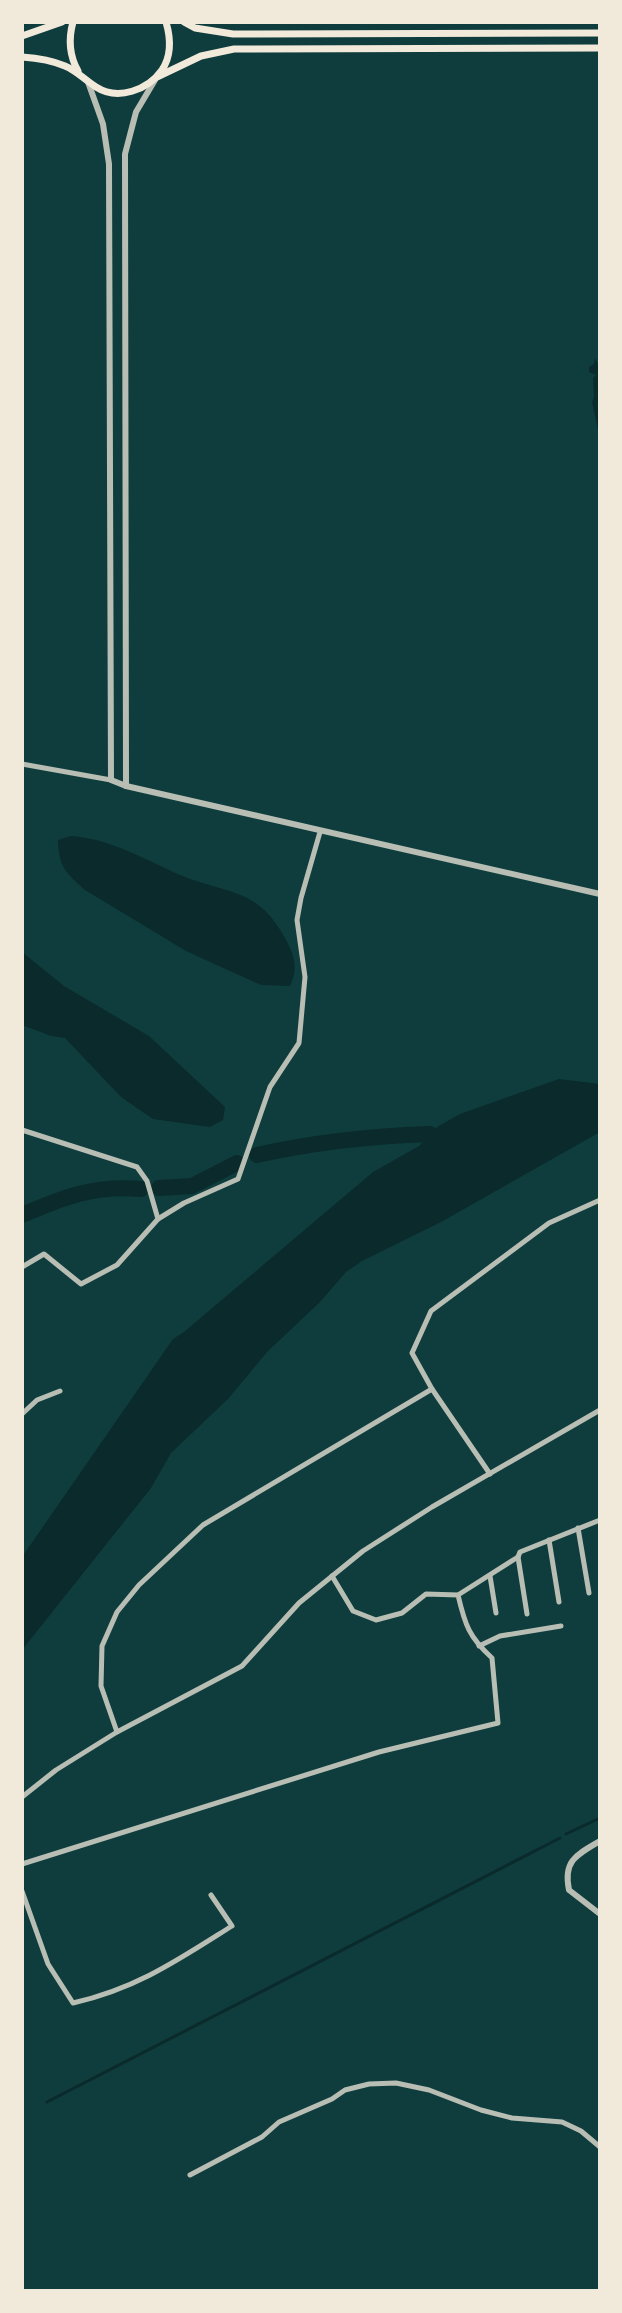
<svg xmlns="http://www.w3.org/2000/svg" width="622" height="2313" viewBox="0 0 622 2313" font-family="'Sofia Sans Condensed',sans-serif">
  <rect width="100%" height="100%" fill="#0f3d3e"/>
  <g fill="#0a2a2b">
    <polygon points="595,358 600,368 600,439 592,402 594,397 593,378 596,375 589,372 589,367 594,364"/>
    <path d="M71,836C111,839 144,859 180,875C229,895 258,887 286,940C295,957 298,969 290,986L261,985L186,951L85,890C65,872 59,867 58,840Z"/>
    <polygon points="22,952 64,986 149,1036 225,1107 223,1120 210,1127 153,1119 121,1097 65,1038 51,1036 22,1025"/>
    <polygon points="559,1079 600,1084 600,1132 441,1222 362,1261 346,1272 320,1302 267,1352 228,1399 171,1453 151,1488 22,1650 22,1557 173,1339 184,1332 373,1172 419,1146 437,1127 460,1114"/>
  </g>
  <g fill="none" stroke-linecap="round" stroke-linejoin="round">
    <g stroke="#0a2a2b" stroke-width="3">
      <polyline points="566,1834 600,1818"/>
      <polyline points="47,2102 560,1838"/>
    </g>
    <g stroke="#0a2a2b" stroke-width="16">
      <path d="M257,1155C315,1142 371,1136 430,1134"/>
      <polyline points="159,1188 192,1186 237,1163"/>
      <path d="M22,1215C64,1197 94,1185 141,1189"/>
    </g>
    <g stroke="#b8beb3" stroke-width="5">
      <polyline points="22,764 111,780"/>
      <polyline points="22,1130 137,1167 147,1181 158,1219"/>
      <polyline points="22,1267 44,1254 81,1284 117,1265 158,1219 184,1203 238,1179 270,1087 299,1043 305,977 297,920 301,898 320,832"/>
      <polyline points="432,1389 412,1353 431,1311 549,1223 600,1200"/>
      <polyline points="22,1414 37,1400 60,1391"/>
      <polyline points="578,1528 589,1593"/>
      <polyline points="549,1540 559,1602"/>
      <polyline points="518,1557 527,1614"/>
      <polyline points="490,1576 496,1613"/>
      <polyline points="458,1595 518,1557 520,1552 600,1520"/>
      <polyline points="479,1646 500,1636 561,1626"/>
      <polyline points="117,1732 101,1686 102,1646 117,1612 139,1585 203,1525 432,1389 490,1474"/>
      <polyline points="22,1797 56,1770 117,1732 242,1666 299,1603 363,1551 432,1507 600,1410"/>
      <path d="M22,1864L379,1752L498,1723L492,1658C469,1637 465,1625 458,1595L426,1594L402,1613L376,1620L353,1611L332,1576"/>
      <path d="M22,1891L48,1964L73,2003C136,1989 178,1960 232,1926L211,1895"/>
      <polyline points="190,2175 262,2137 279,2122 332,2099 345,2090 369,2084 396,2083 429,2090 481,2110 512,2118 562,2122 581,2131 600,2147"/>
    </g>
    <g stroke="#b8beb3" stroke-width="6">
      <polyline points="88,82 103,124 109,164 111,780 126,786 600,894"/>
      <polyline points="126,786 125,154 136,112 155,80"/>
      <path d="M600,1841C576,1855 563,1861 569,1890L600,1914"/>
    </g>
    <g stroke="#f1e9da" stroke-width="7">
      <path d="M73,22C68,40 69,55 78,71"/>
      <polyline points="184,22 195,28 233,34 600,33"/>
      <polyline points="22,36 62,22"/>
      <path d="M22,57C36,58 51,60 65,66C77,71 85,80 96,87C118,101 148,90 162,70C172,55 171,39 166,22"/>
      <polyline points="157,77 201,56 234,49 600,48"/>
    </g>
  </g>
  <rect width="622" height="2313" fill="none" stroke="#f1e9da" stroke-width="48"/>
</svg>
